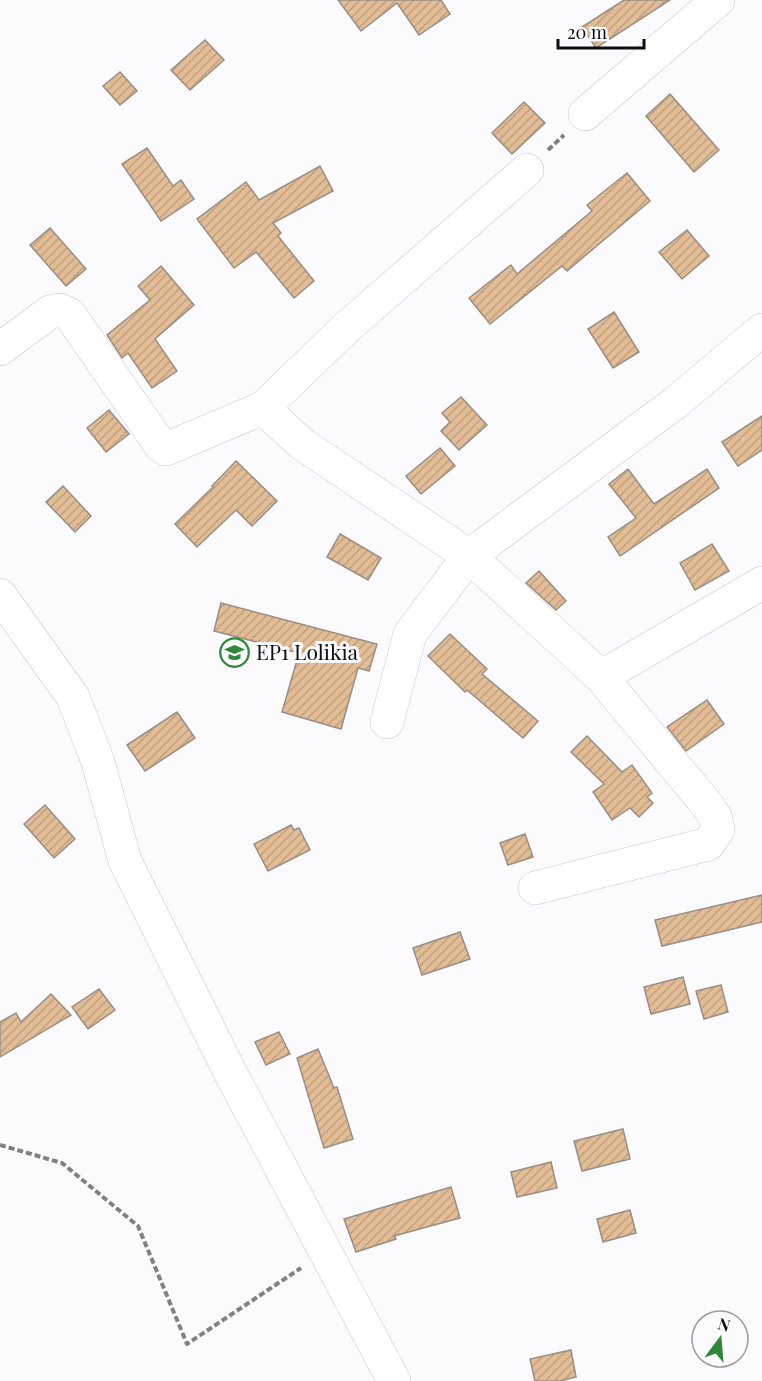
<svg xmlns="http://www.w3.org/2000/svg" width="762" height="1381" viewBox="0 0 762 1381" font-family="'Playfair Display',serif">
  <defs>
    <pattern id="building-hatch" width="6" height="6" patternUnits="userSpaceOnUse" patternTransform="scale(1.5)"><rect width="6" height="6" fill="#e2bc95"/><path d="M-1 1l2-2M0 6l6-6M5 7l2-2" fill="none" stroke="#c1a07f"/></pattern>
  </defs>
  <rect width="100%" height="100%" fill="#fbfbfe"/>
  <g fill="url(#building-hatch)" stroke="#988e84" stroke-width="1.5">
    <polygon points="338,0 441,0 450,14 419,35 397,3 361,31"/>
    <polygon points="624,0 670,0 596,48 582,27"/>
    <polygon points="205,40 224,60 190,90 171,70"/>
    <polygon points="120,72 137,91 120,105 103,86"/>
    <polygon points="670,94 719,150 694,172 646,116"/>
    <polygon points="524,102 545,123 512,154 492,133"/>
    <polygon points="147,148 173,186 181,180 194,199 161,221 122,164"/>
    <polygon points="320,166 333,191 273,223 281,233 278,236 314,281 294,298 256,252 234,268 197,219 246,182 259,200"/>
    <polygon points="627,173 650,201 567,271 562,266 490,324 469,298 511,265 517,274 592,211 587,205"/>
    <polygon points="50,228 86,269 66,286 30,245"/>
    <polygon points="687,230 709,256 682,279 659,252"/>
    <polygon points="161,266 194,305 155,339 177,371 152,388 128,353 122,358 107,335 150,300 138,286"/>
    <polygon points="614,312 639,352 613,368 588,329"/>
    <polygon points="461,397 487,425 459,450 441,431 450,422 442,413"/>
    <polygon points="109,410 129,434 106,452 87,428"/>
    <polygon points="762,416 762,450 738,466 722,442"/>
    <polygon points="440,448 455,466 421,494 406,476"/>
    <polygon points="236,461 277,501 252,526 236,510 197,547 175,524 213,487 212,486"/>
    <polygon points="628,469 654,504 707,469 719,488 620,556 608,537 636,518 609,484"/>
    <polygon points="63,486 91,516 75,532 46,502"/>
    <polygon points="340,534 381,558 368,580 327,557"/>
    <polygon points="712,544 729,571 695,590 680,563"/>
    <polygon points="539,571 566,601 556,610 526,583"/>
    <polygon points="221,603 377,644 369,671 358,668 341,729 282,712 299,653 214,631"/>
    <polygon points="450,634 487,669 482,674 538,721 523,738 467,690 465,692 428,656"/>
    <polygon points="707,700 724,724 686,751 667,727"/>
    <polygon points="177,712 195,738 145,771 127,745"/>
    <polygon points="587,736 622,772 632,765 652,793 647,797 653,803 639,817 630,808 612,820 593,792 604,784 571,752"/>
    <polygon points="45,805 75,839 54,858 24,824"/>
    <polygon points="291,825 294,830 299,828 310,850 268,871 254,844"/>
    <polygon points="525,834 533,857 508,865 500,843"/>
    <polygon points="762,895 762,922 662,946 655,920"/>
    <polygon points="460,932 470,959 422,975 413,948"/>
    <polygon points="683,977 690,1004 651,1014 644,987"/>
    <polygon points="721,985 728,1012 704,1019 696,991"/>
    <polygon points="99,989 115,1010 88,1029 72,1007"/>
    <polygon points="51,994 71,1015 0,1057 0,1022 16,1013 21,1022"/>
    <polygon points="279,1032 290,1054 266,1065 255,1042"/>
    <polygon points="318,1049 334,1088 337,1087 353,1139 324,1148 297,1058"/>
    <polygon points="623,1129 630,1159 582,1171 574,1141"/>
    <polygon points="551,1162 557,1188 517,1197 511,1172"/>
    <polygon points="451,1187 460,1218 394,1236 396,1239 356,1252 344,1219"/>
    <polygon points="630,1210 636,1233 603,1242 597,1219"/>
    <polygon points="571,1350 576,1377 560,1381 535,1381 530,1359"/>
  </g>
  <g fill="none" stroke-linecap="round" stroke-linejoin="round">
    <defs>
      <g id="minor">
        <polyline points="585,114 718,0"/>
        <polyline points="0,349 50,312 60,310 70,315 161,446 166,449 263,408 302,444 469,556 601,677 708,806 716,819 718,830 708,844 535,888"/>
        <polyline points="263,408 345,329 527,170"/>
        <polyline points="0,595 73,697 98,762 125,861 230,1072 394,1381"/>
        <polyline points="601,677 762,583"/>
        <polyline points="387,722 410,634 469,556 675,403 762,330"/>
      </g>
    </defs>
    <use href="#minor" stroke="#c8c5d2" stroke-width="34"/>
    <g stroke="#818084" stroke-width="4" stroke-dasharray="6 3" stroke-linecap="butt">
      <polyline points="548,150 564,135"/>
      <polyline points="0,1145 62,1163 138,1226 187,1344 301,1268"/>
    </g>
    <use href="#minor" stroke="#fff" stroke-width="33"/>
  </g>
  <defs>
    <symbol id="school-ring" viewBox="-11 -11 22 22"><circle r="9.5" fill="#fbfbfe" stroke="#2d8838" stroke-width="1.5"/><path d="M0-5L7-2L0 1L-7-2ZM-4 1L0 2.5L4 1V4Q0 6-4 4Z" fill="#2d8838"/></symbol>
  </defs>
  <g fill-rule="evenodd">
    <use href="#school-ring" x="218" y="636" width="33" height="33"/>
  </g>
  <g text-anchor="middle" stroke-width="6" stroke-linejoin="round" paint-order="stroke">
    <g font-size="21" fill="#0e0d12" stroke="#fbfbfe" text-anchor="start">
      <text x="256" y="660">EP1 Lolikia</text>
    </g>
  </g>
  <g transform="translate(720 1339) rotate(16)"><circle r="28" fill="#fbfbfe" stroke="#9c9ca0" stroke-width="1.5"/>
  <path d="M0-4.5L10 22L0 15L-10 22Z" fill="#2d8838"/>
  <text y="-9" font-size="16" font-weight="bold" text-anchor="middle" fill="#0e0d12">N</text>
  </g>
  <path d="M558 39v9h86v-9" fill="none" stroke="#0e0d12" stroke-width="3"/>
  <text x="567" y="39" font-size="18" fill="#0e0d12" stroke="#fbfbfe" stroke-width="4.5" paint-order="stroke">20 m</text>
</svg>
